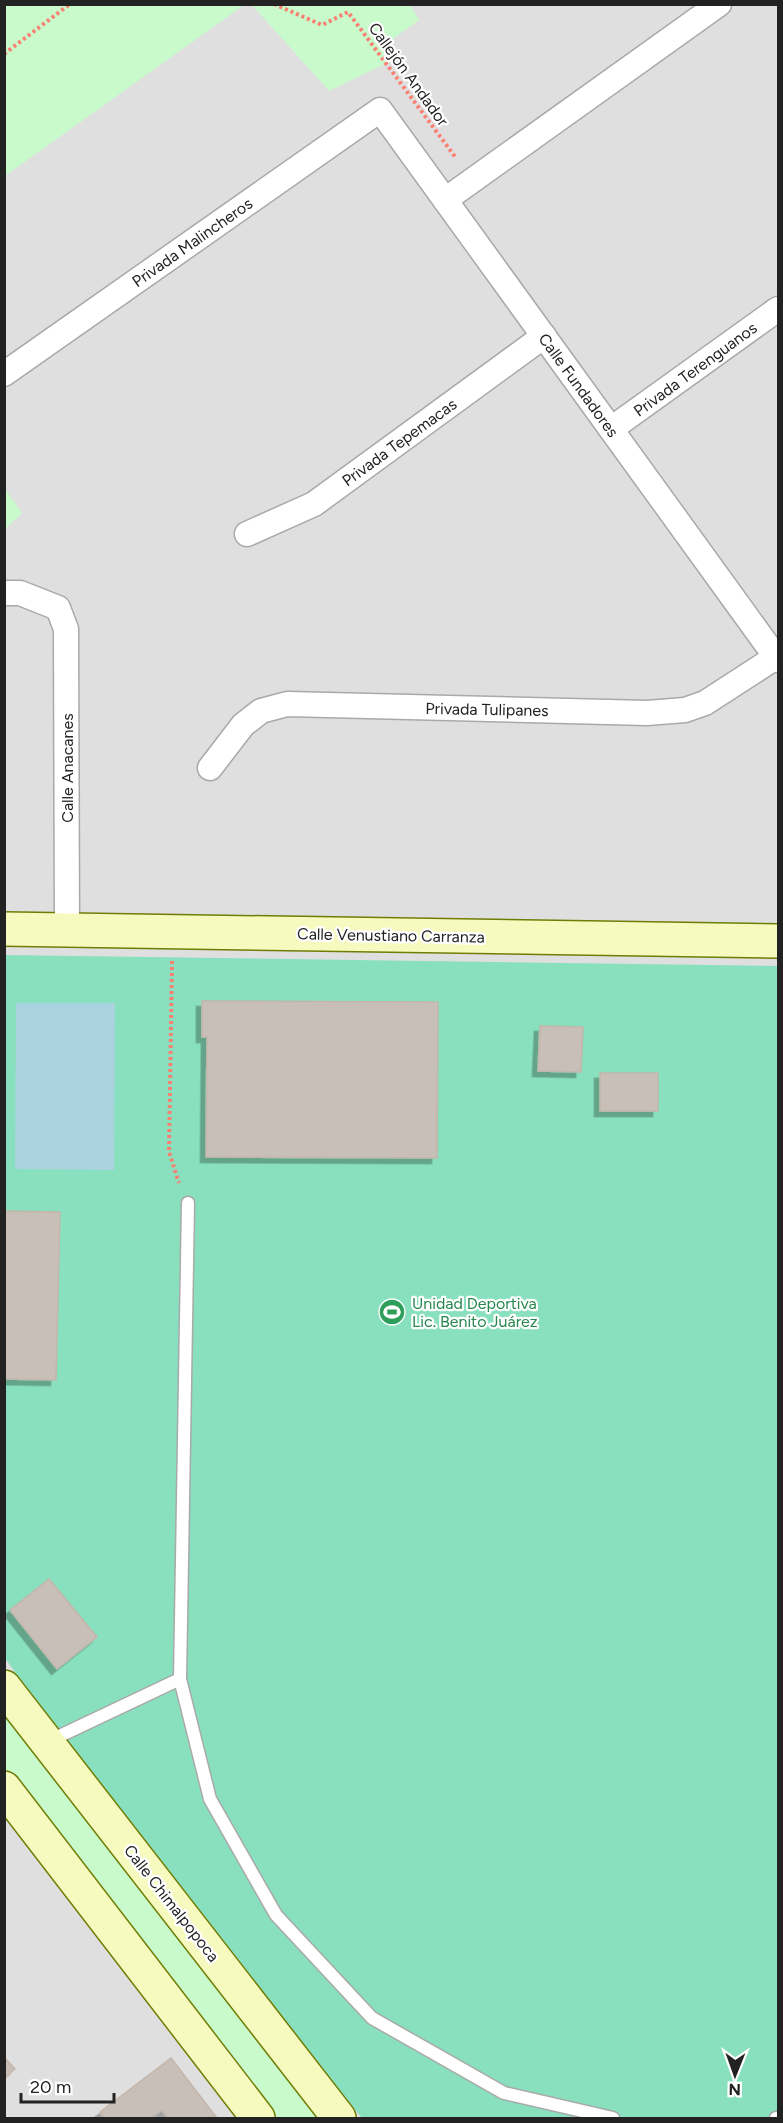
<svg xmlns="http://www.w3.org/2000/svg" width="783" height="2123" viewBox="0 0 783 2123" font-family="Figtree,sans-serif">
  <defs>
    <filter id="shadow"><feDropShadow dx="-5.5" dy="5.5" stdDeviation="0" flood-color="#0004"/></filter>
  </defs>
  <rect width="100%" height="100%" fill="#f2efe9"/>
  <rect fill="#e0dfdf" x="5" y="5" width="773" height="2113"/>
  <g fill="#c8facc">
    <polygon points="5,4 244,4 244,5 5,176"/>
    <polygon points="252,5 410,5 419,20 386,44 395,59 329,91"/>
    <polygon points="5,489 22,513 5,529 4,529"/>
    <polygon points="4,1695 330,2118 270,2118 5,1772"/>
  </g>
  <polygon fill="#88e0be" points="4,955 778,966 778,2118 362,2118 138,1849 5,1658"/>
  <polygon fill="#aad3df" points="16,1003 115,1003 114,1170 15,1169"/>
  <g fill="#c7bfb8" stroke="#c4b6ab" stroke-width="1.5" filter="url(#shadow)">
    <polygon points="202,1001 438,1002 437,1158 206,1157 207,1037 202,1037"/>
    <polygon points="540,1026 583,1027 581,1072 538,1071"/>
    <rect x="600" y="1073" width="58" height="38"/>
    <polygon points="4,1211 60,1212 56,1380 4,1379"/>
    <polygon points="49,1579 97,1637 57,1669 10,1610"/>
    <polygon points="4,2057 15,2069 4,2078"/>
    <polygon points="171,2058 217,2118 168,2118 162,2110 150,2118 105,2118 100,2112"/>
  </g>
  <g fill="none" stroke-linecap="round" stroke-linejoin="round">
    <defs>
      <g id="lane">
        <polyline points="180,1679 188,1203"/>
        <polyline points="49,1741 180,1679 210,1799 276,1915 372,2018 504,2093 613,2118"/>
        <polyline points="776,2118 778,2118"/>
      </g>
      <g id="street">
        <polyline points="445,200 719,4"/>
        <polyline points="4,374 380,110 778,660"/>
        <polyline points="611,429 778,309"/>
        <polyline points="247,534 314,504 544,336"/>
        <polyline points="4,593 20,593 58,608 66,629 67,930"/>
        <polyline points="210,768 243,725 261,711 287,704 647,713 685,710 705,703 776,657"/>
      </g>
      <g id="secondary">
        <polyline points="4,929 778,941"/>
        <polyline points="4,1687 339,2118"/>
        <polyline points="4,1788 258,2118"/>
      </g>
    </defs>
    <use href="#lane" stroke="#a9a9a9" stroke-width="15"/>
    <use href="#street" stroke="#a9a9a9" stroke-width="27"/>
    <use href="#secondary" stroke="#707d05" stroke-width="36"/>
    <g stroke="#fa8072" stroke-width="4" stroke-dasharray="3 3" stroke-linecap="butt">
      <polyline points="274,4 322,25 348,12 456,158"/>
      <polyline points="4,54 70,4"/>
      <polyline points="172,961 169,1152 179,1183"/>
    </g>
    <use href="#lane" stroke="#fff" stroke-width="12"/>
    <use href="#street" stroke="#fff" stroke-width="24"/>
    <use href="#secondary" stroke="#f7fabf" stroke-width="33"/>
  </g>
  <defs>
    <symbol id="stadium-disc" viewBox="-11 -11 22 22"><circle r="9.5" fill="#2e9e5b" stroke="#fff"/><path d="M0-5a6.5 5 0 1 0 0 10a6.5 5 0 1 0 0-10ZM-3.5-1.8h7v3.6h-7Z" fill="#fff"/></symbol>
  </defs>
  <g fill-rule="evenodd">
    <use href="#stadium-disc" x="377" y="1297" width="30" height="30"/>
  </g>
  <g text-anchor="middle" stroke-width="4.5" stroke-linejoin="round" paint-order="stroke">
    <g font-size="16" fill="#222" stroke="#fff">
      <text transform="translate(409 74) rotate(54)" y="6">Callejón Andador</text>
      <text transform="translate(192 242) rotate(-35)" y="6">Privada Malincheros</text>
      <text transform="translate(695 369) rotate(-36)" y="6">Privada Terenguanos</text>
      <text transform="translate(579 385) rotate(54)" y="6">Calle Fundadores</text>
      <text transform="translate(399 442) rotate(-36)" y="6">Privada Tepemacas</text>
      <text transform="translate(487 709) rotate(1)" y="6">Privada Tulipanes</text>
      <text transform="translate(67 768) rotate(-90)" y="6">Calle Anacanes</text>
      <text transform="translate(391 935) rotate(1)" y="6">Calle Venustiano Carranza</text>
      <text transform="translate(172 1903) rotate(52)" y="6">Calle Chimalpopoca</text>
    </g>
    <g font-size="16" fill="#27864d" stroke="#fff" text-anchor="start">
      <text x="412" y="1309">Unidad Deportiva<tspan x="412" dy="18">Lic. Benito Juárez</tspan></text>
    </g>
  </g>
  <rect width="783" height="2123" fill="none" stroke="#222222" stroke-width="12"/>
  <g transform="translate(735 2075) rotate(181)" stroke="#ffffff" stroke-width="4.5" paint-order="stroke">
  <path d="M0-4.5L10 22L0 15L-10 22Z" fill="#222222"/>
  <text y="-9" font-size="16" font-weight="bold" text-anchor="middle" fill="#222222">N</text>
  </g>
  <path d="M21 2093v9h93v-9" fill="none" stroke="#222222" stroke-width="3"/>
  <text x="30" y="2093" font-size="18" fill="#222222" stroke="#ffffff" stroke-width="4.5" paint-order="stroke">20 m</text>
</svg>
